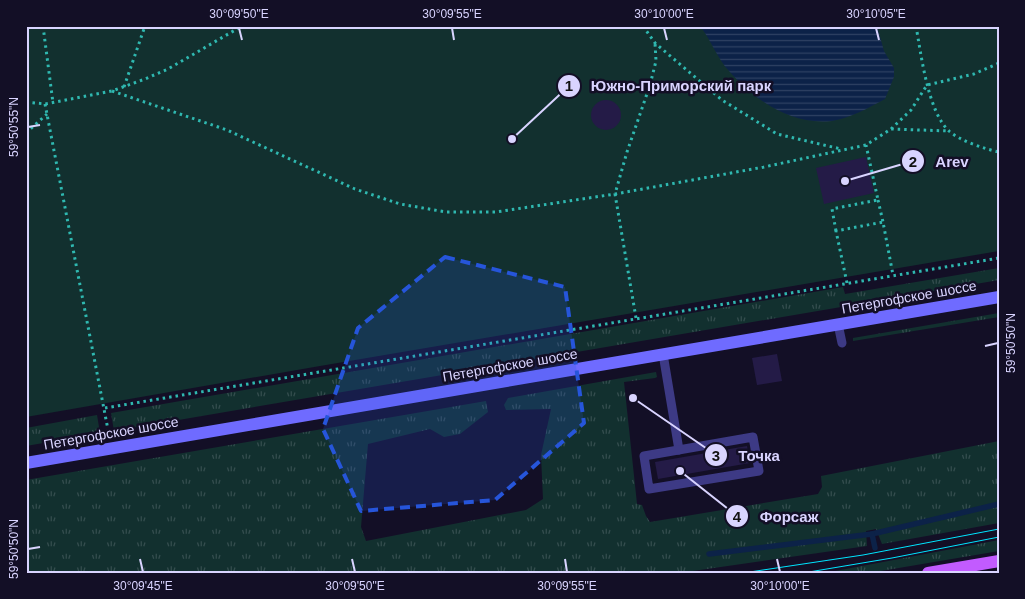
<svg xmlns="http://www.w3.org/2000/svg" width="1025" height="599" viewBox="0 0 1025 599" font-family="Arial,sans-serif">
  <defs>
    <pattern id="grass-tufts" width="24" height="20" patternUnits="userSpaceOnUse" patternTransform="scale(1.25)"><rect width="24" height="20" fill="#12302f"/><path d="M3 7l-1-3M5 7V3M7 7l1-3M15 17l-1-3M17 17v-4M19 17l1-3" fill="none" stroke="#344d4e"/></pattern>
    <pattern id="water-rules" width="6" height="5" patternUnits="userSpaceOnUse" patternTransform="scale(1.25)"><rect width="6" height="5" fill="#0c2248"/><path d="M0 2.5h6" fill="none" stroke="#2f4163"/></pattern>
  </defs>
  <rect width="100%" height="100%" fill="#130f26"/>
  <g fill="url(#grass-tufts)">
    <polygon points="999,268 999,280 114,431 111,413 843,287 845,294"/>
    <polygon points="999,313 999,317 853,341 853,338"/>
    <polygon points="656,372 657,377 655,378 624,382 637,504 642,505 646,516 650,522 818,494 822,487 821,476 999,441 999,523 882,544 876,529 866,531 867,546 679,573 26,573 26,480 486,401 488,412 460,434 444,437 430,429 368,444 361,527 366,541 526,510 543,499 541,455 551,409 506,410 504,405 508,398"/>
    <polygon points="97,415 100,433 26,446 26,428"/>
    <polygon points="999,540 999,551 869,573 825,573"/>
  </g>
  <polygon fill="#12302f" points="26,26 999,26 999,251 320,366 26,417"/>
  <path fill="url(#water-rules)" d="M700,26H877L884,51L894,68V77L885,99C868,108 851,118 832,121C792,126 754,100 729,71C717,58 711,40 700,26Z"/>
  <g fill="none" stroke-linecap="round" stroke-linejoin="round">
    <g stroke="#0c2248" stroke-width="5.5">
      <polyline points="872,534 999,504"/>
      <polyline points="709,554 872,534 875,548"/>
    </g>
  </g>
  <g fill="#241b47">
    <circle cx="606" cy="115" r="15"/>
    <polygon points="866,157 874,193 824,204 816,168"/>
    <polygon points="777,354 782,381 757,385 752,358"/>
    <polygon points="747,446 750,463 658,479 655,462"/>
  </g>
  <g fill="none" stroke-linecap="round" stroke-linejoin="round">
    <g stroke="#2fb8b0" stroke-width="3" stroke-dasharray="2.5 4" stroke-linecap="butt">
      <polyline points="43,26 53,103"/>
      <polyline points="643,26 655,43 722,100 777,134 841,149"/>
      <path d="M916,26C921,54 928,112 949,131C960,141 985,149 999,152"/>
      <polyline points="124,87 145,26"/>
      <polyline points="112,91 227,130 355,189 400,204 446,212 496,212 615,194 764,167 866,145 891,129 950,131"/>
      <polyline points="26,102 45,104 112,91 145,79 168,69 242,26"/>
      <polyline points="45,104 109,435"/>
      <polyline points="891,129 911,110 927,85 974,74 999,63"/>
      <polyline points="26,133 47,114"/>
      <polyline points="878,200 883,222"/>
      <polyline points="836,231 832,209 878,200 866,145"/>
      <polyline points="847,283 836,231 883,222 893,275"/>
      <polyline points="636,318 615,194 627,152 650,85 656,61 655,43"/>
      <polyline points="105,408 999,258"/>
    </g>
    <g stroke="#3d3a85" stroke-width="9">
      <polyline points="838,324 842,343"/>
      <polyline points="663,354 679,450"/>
      <polygon points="753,437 759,471 649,489 644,456"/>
    </g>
    <polyline stroke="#6f6bff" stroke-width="12" points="26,463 999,297"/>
    <polyline stroke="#c25bff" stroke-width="12" points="928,573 999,561"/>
    <g stroke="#00e5ff" stroke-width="1">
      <polyline points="743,573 863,555 999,529"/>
      <polyline points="803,573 892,558 999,537"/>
    </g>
  </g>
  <path fill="#2655da" fill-opacity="0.2" stroke="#2655da" stroke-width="4" stroke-dasharray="10 6" stroke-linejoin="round" d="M445,257L565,287L584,423L495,500L361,511L323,429L358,328Z"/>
  <path fill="none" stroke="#d9d4ff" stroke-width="2" d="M239,28L242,40M452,28L454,40M664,28L667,40M876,28L879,40M28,127L40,125M985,346L998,343M28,549L40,547M140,559L143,572M352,559L355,572M565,559L567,572M777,559L780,572"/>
  <g text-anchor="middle" stroke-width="5" stroke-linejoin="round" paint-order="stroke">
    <g font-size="14" fill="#d9d4ff" stroke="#130f26">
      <text transform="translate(909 297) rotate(-10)" y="5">Петергофское шоссе</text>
      <text transform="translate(510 365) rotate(-10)" y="5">Петергофское шоссе</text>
      <text transform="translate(111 433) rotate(-10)" y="5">Петергофское шоссе</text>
    </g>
  </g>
  <path fill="none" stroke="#d9d4ff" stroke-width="2" d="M512 139L569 86M845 181L913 161M633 398L716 455M680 471L737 516"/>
  <g fill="#d9d4ff" stroke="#130f26" stroke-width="2">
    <circle cx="512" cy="139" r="5"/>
    <circle cx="845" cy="181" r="5"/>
    <circle cx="633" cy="398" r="5"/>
    <circle cx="680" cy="471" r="5"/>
    <circle cx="569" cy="86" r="12"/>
    <circle cx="913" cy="161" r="12"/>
    <circle cx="716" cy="455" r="12"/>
    <circle cx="737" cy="516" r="12"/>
  </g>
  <g font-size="15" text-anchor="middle" font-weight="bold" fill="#111">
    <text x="569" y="91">1</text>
    <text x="913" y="167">2</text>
    <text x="716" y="461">3</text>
    <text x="737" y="522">4</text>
  </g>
  <g font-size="15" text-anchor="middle" font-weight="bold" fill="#d9d4ff" stroke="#130f26" stroke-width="5" stroke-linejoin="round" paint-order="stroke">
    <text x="681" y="91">Южно-Приморский парк</text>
    <text x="952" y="167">Arev</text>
    <text x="759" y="461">Точка</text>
    <text x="789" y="522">Форсаж</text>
  </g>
  <rect width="1025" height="599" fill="none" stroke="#130f26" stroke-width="55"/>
  <rect x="28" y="28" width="970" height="544" fill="none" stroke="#d9d4ff" stroke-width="2"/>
  <g font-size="12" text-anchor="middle" fill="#d9d4ff">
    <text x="239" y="18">30°09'50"E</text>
    <text x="452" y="18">30°09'55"E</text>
    <text x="664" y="18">30°10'00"E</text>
    <text x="876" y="18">30°10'05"E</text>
    <text transform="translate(14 127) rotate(-90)" y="4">59°50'55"N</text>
    <text transform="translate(1011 343) rotate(-90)" y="4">59°50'50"N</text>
    <text transform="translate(14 549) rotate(-90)" y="4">59°50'50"N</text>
    <text x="143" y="590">30°09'45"E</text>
    <text x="355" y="590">30°09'50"E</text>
    <text x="567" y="590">30°09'55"E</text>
    <text x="780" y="590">30°10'00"E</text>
  </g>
</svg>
